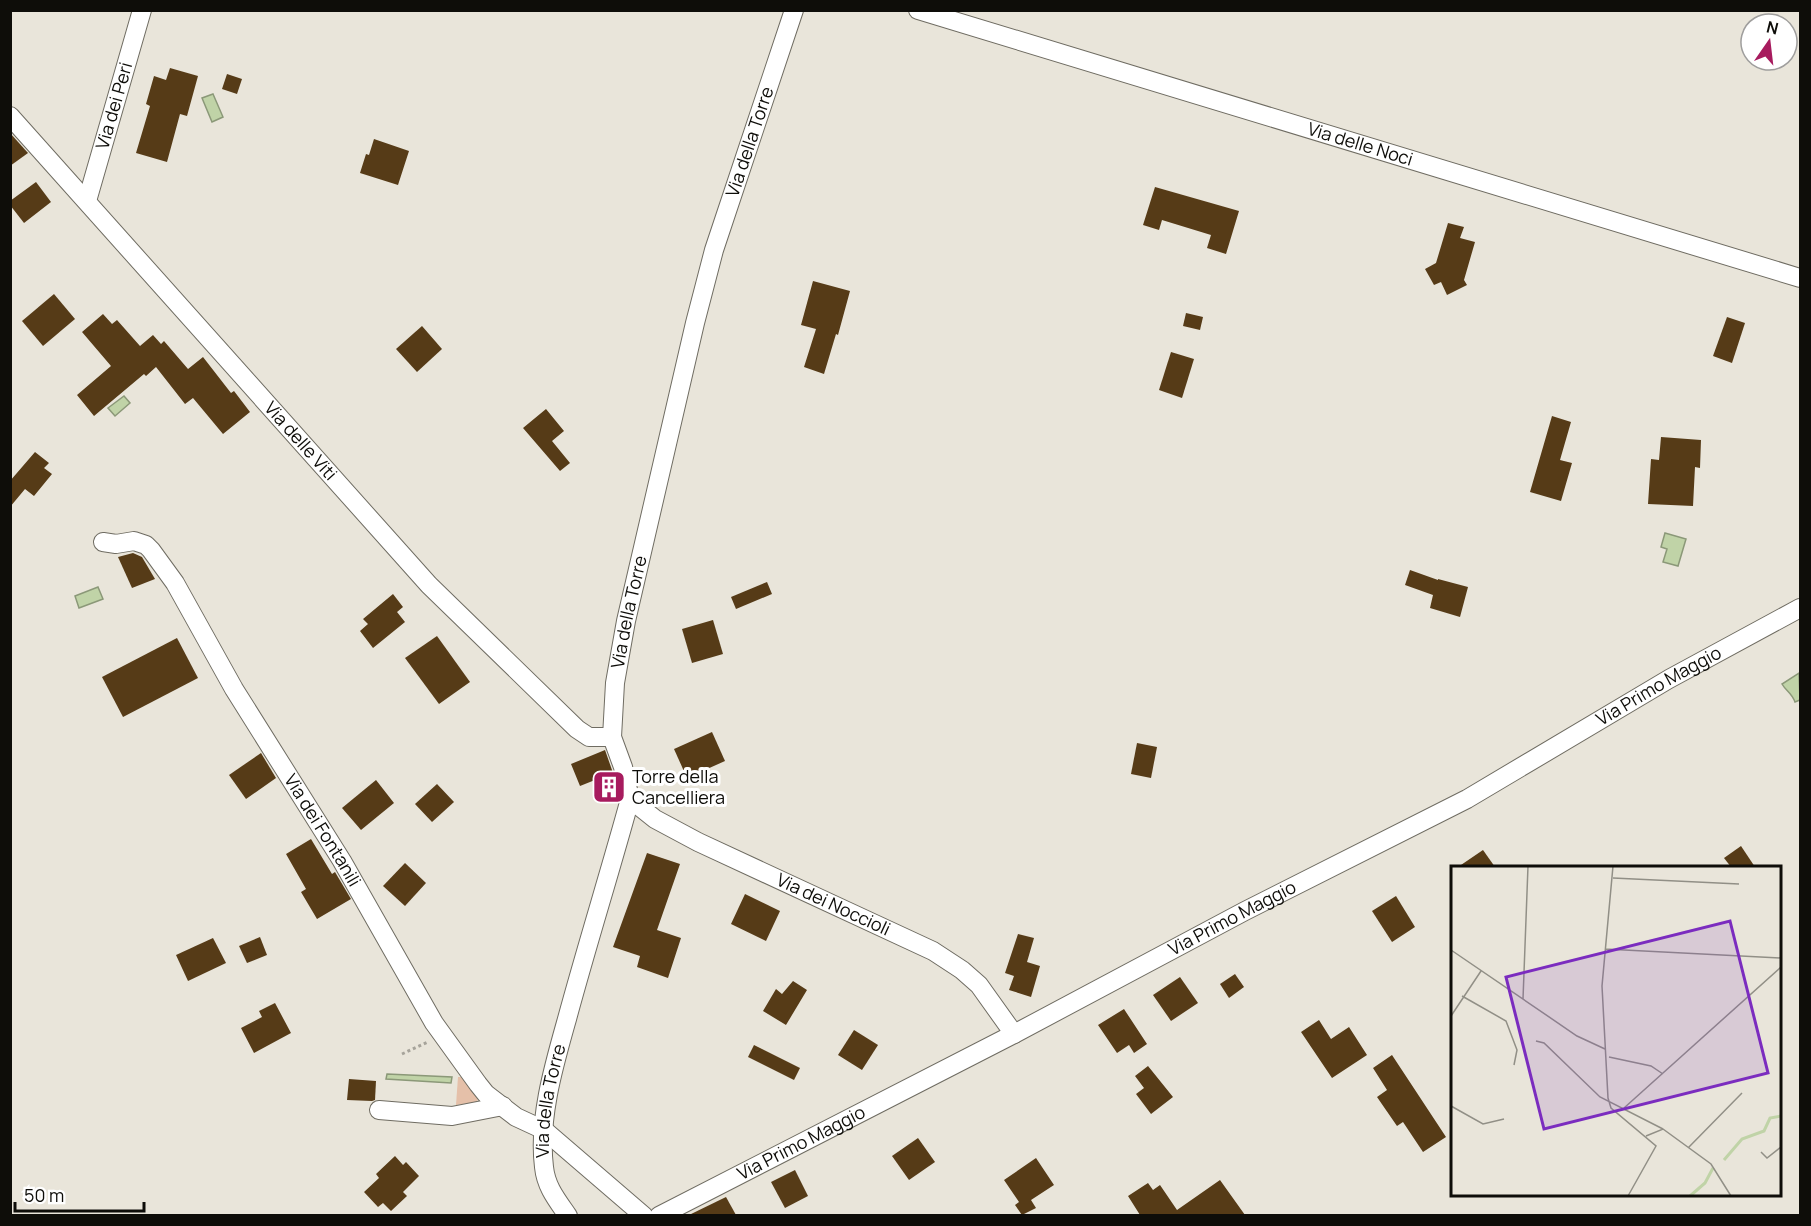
<svg xmlns="http://www.w3.org/2000/svg" width="1811" height="1226" viewBox="0 0 1811 1226" font-family="Manrope,sans-serif">
  <rect width="100%" height="100%" fill="#e9e5da"/>
  <polygon fill="#e5c0a9" points="458,1077 461,1077 478,1098 477,1102 456,1105"/>
  <g fill="#c0d3a7" stroke="#8b9878" stroke-width="1.5">
    <polygon points="213,94 223,117 212,122 202,98"/>
    <polygon points="124,396 130,403 115,416 108,408"/>
    <polygon points="1665,533 1686,539 1678,566 1663,562 1667,549 1661,547"/>
    <polygon points="98,587 103,599 79,608 75,596"/>
    <path d="M1799,673L1800,700L1795,702C1792,693 1786,691 1782,684Z"/>
    <polygon points="387,1074 452,1077 451,1083 386,1079"/>
  </g>
  <g fill="#563b17">
    <polygon points="170,68 198,76 187,116 180,114 167,162 136,153 150,106 146,104 154,76 166,80"/>
    <polygon points="227,74 242,79 237,94 222,89"/>
    <polygon points="10,133 28,153 10,166"/>
    <polygon points="374,139 409,151 398,185 360,173 366,154 369,155"/>
    <polygon points="36,182 51,202 24,223 10,205 10,201"/>
    <polygon points="1155,187 1239,211 1226,254 1207,248 1211,235 1162,220 1159,230 1143,225"/>
    <polygon points="1448,223 1464,227 1460,238 1475,242 1464,280 1467,285 1447,295 1441,282 1434,285 1425,269 1436,263"/>
    <polygon points="813,281 850,291 838,335 836,334 824,374 804,367 816,329 801,325"/>
    <polygon points="54,294 75,319 43,346 22,321"/>
    <polygon points="1186,313 1203,317 1200,330 1183,326"/>
    <polygon points="103,314 112,324 117,320 140,346 153,335 161,344 164,341 188,369 203,357 231,393 234,391 250,412 223,434 193,398 185,404 156,367 146,376 144,374 94,416 77,395 111,366 82,332"/>
    <polygon points="1727,317 1745,323 1732,363 1713,356"/>
    <polygon points="422,326 442,349 417,372 396,349"/>
    <polygon points="1171,352 1194,359 1182,398 1159,390"/>
    <polygon points="546,409 564,431 552,441 570,463 560,471 523,428"/>
    <polygon points="1552,416 1571,422 1560,460 1572,463 1561,501 1530,492"/>
    <polygon points="1661,437 1701,440 1700,468 1695,467 1693,506 1648,504 1651,459 1659,460"/>
    <polygon points="35,452 49,463 44,468 52,474 34,496 25,489 10,507 10,481"/>
    <polygon points="133,553 142,557 155,579 132,588 118,557"/>
    <polygon points="1410,570 1438,580 1438,579 1468,587 1460,617 1430,608 1433,595 1405,585"/>
    <polygon points="767,582 772,594 736,609 731,597"/>
    <polygon points="393,594 403,607 397,612 405,622 373,648 360,631 368,624 363,619"/>
    <polygon points="713,620 723,654 692,663 682,629"/>
    <polygon points="437,636 470,682 439,704 405,658"/>
    <polygon points="177,638 198,678 123,717 102,677"/>
    <polygon points="712,732 725,761 687,778 674,749"/>
    <polygon points="1137,743 1157,747 1151,778 1131,774"/>
    <polygon points="605,750 612,770 617,793 603,799 595,780 580,786 571,764"/>
    <polygon points="261,753 276,778 246,799 229,775"/>
    <polygon points="376,780 394,803 361,830 342,808"/>
    <polygon points="437,784 454,802 432,822 415,804"/>
    <polygon points="311,839 332,874 335,872 351,899 317,919 301,892 306,889 286,854"/>
    <polygon points="1741,846 1755,867 1731,867 1724,858"/>
    <polygon points="1483,850 1495,867 1458,867"/>
    <polygon points="647,853 680,864 657,930 681,938 668,978 637,967 640,956 613,947"/>
    <polygon points="405,863 426,883 405,906 383,886"/>
    <polygon points="745,894 780,911 766,941 731,924"/>
    <polygon points="1396,896 1415,927 1392,942 1372,911"/>
    <polygon points="1018,934 1034,938 1027,962 1040,966 1031,997 1009,990 1014,976 1005,973"/>
    <polygon points="260,937 267,955 247,963 239,946"/>
    <polygon points="213,938 226,963 188,981 176,955"/>
    <polygon points="1235,974 1244,987 1229,998 1220,984"/>
    <polygon points="1180,977 1198,1003 1171,1021 1153,995"/>
    <polygon points="793,981 807,990 786,1025 763,1011 776,989 782,994"/>
    <polygon points="275,1003 291,1033 254,1053 241,1028 262,1017 259,1011"/>
    <polygon points="1124,1009 1147,1044 1134,1053 1129,1045 1117,1053 1098,1025"/>
    <polygon points="1319,1020 1331,1039 1349,1027 1367,1055 1332,1078 1301,1032"/>
    <polygon points="854,1030 878,1045 862,1070 838,1055"/>
    <polygon points="754,1045 800,1068 794,1080 748,1057"/>
    <polygon points="1392,1055 1446,1137 1423,1152 1403,1122 1397,1126 1377,1097 1387,1090 1373,1068"/>
    <polygon points="1148,1066 1173,1097 1151,1114 1136,1094 1144,1088 1135,1076"/>
    <polygon points="349,1079 376,1081 375,1100 372,1101 347,1100"/>
    <polygon points="918,1138 935,1162 909,1180 892,1156"/>
    <polygon points="395,1156 403,1165 406,1162 419,1176 403,1192 407,1196 391,1211 383,1203 378,1207 364,1192 379,1178 376,1174"/>
    <polygon points="1036,1158 1054,1185 1031,1200 1036,1208 1022,1215 1015,1205 1019,1202 1004,1180"/>
    <polygon points="795,1170 808,1196 785,1208 771,1182"/>
    <polygon points="1220,1180 1245,1215 1140,1215 1128,1196 1148,1183 1153,1190 1160,1185 1177,1210"/>
    <polygon points="726,1197 736,1215 689,1215"/>
  </g>
  <g fill="none" stroke-linecap="round" stroke-linejoin="round">
    <defs>
      <g id="minor">
        <path id="s1" d="M918,10L1800,278"/>
        <path id="s2" d="M10,116L429,585L577,729L589,737H612"/>
        <path id="s3" d="M87,201L142,10"/>
        <path id="s4" d="M103,542L116,544L134,541L146,545L151,550L175,583L234,689L342,861L434,1023L478,1084L486,1094L516,1117L544,1130L644,1216"/>
        <path id="s5" d="M630,799L655,819L698,842L933,951L962,970L979,985L1014,1034"/>
        <polyline points="379,1110 452,1116 503,1106"/>
        <path id="s6" d="M568,1216C557,1200 546,1187 544,1167C538,1119 554,1065 567,1019C587,945 610,872 630,799L623,767L612,737L615,683L626,621L695,323L714,250L794,10"/>
        <path id="s7" d="M659,1216L1014,1034L1245,911L1467,799L1669,679L1800,608"/>
      </g>
    </defs>
    <use href="#minor" stroke="#6f6c62" stroke-width="20"/>
    <polyline stroke="#a6a39a" stroke-width="3" stroke-dasharray="3 3" stroke-linecap="butt" points="402,1054 428,1042"/>
    <use href="#minor" stroke="#fff" stroke-width="18"/>
  </g>
  <defs>
    <symbol id="building-square" viewBox="-11 -11 22 22"><rect x="-9" y="-9" width="18" height="18" rx="4" fill="#a71b5e" stroke="#fff"/><path d="M-4-6H4V6H1V3H-1V6H-4ZM-2.5-4.3h1.7v1.8h-1.7ZM.8-4.3h1.7v1.8H.8ZM-2.5-1h1.7V.8h-1.7ZM.8-1h1.7V.8H.8Z" fill="#fff"/></symbol>
  </defs>
  <g fill-rule="evenodd">
    <use href="#building-square" x="590" y="768" width="38" height="38"/>
  </g>
  <g text-anchor="middle" stroke-width="6" stroke-linejoin="round" paint-order="stroke">
    <g font-size="18" fill="#0e0d09" stroke="#fff">
      <text dy="6" stroke="none"><textPath href="#s3" startOffset="99">Via dei Peri</textPath></text>
      <text dy="6" stroke="none"><textPath href="#s6" startOffset="1112">Via della Torre</textPath></text>
      <text dy="6" stroke="none"><textPath href="#s1" startOffset="462">Via delle Noci</textPath></text>
      <text dy="6" stroke="none"><textPath href="#s2" startOffset="436">Via delle Viti</textPath></text>
      <text dy="6" stroke="none"><textPath href="#s6" startOffset="626">Via della Torre</textPath></text>
      <text dy="6" stroke="none"><textPath href="#s7" startOffset="1132">Via Primo Maggio</textPath></text>
      <text dy="6" stroke="none"><textPath href="#s4" startOffset="380">Via dei Fontanili</textPath></text>
      <text dy="6" stroke="none"><textPath href="#s5" startOffset="230">Via dei Noccioli</textPath></text>
      <text dy="6" stroke="none"><textPath href="#s7" startOffset="646">Via Primo Maggio</textPath></text>
      <text dy="6" stroke="none"><textPath href="#s6" startOffset="122">Via della Torre</textPath></text>
      <text dy="6" stroke="none"><textPath href="#s7" startOffset="160">Via Primo Maggio</textPath></text>
    </g>
    <g font-size="18" fill="#0e0d09" stroke="#fff" text-anchor="start">
      <text x="632" y="783">Torre della<tspan x="632" dy="21">Cancelliera</tspan></text>
    </g>
  </g>
  <g transform="translate(1451 866)">
    <rect width="330" height="330" fill="#e9e5da"/>
    <path fill="none" stroke="#c0d3a7" stroke-width="3" d="M273,294L291,273L313,265L319,252L330,250M239,330L254,317L262,302"/>
    <path fill="none" stroke="#918f86" stroke-width="1.5" d="M162,0L151,120L157,232L160,242L205,280L177,330M162,12L288,18M154,83L330,92M0,84L126,170L154,183M11,130L55,155L66,184L63,199M72,133L77,0M0,150L30,105M85,175L93,177L149,231L212,263M158,191L200,200L212,208M0,240L32,258L53,253M173,242L330,101M195,270L212,263L260,298L280,330M237,282L291,227M310,286L316,292L330,281"/>
    <path fill="#7b2cbf" fill-opacity="0.15" stroke="#7b2cbf" stroke-width="3" d="M279,55L317,207L93,263L55,111Z"/>
    <rect width="330" height="330" fill="none" stroke="#0e0d09" stroke-width="3"/>
  </g>
  <rect width="1811" height="1226" fill="none" stroke="#0e0d09" stroke-width="24"/>
  <g transform="translate(1769 42) rotate(14)"><circle r="28" fill="#ffffff" stroke="#9f9e9d" stroke-width="1.5"/>
  <path d="M0-4.5L10 22L0 15L-10 22Z" fill="#a71b5e"/>
  <text y="-9" font-size="16" font-weight="bold" text-anchor="middle" fill="#0e0d09">N</text>
  </g>
  <path d="M15 1202v9h129v-9" fill="none" stroke="#0e0d09" stroke-width="3"/>
  <text x="24" y="1202" font-size="18" fill="#0e0d09" stroke="#ffffff" stroke-width="4.5" paint-order="stroke">50 m</text>
</svg>
